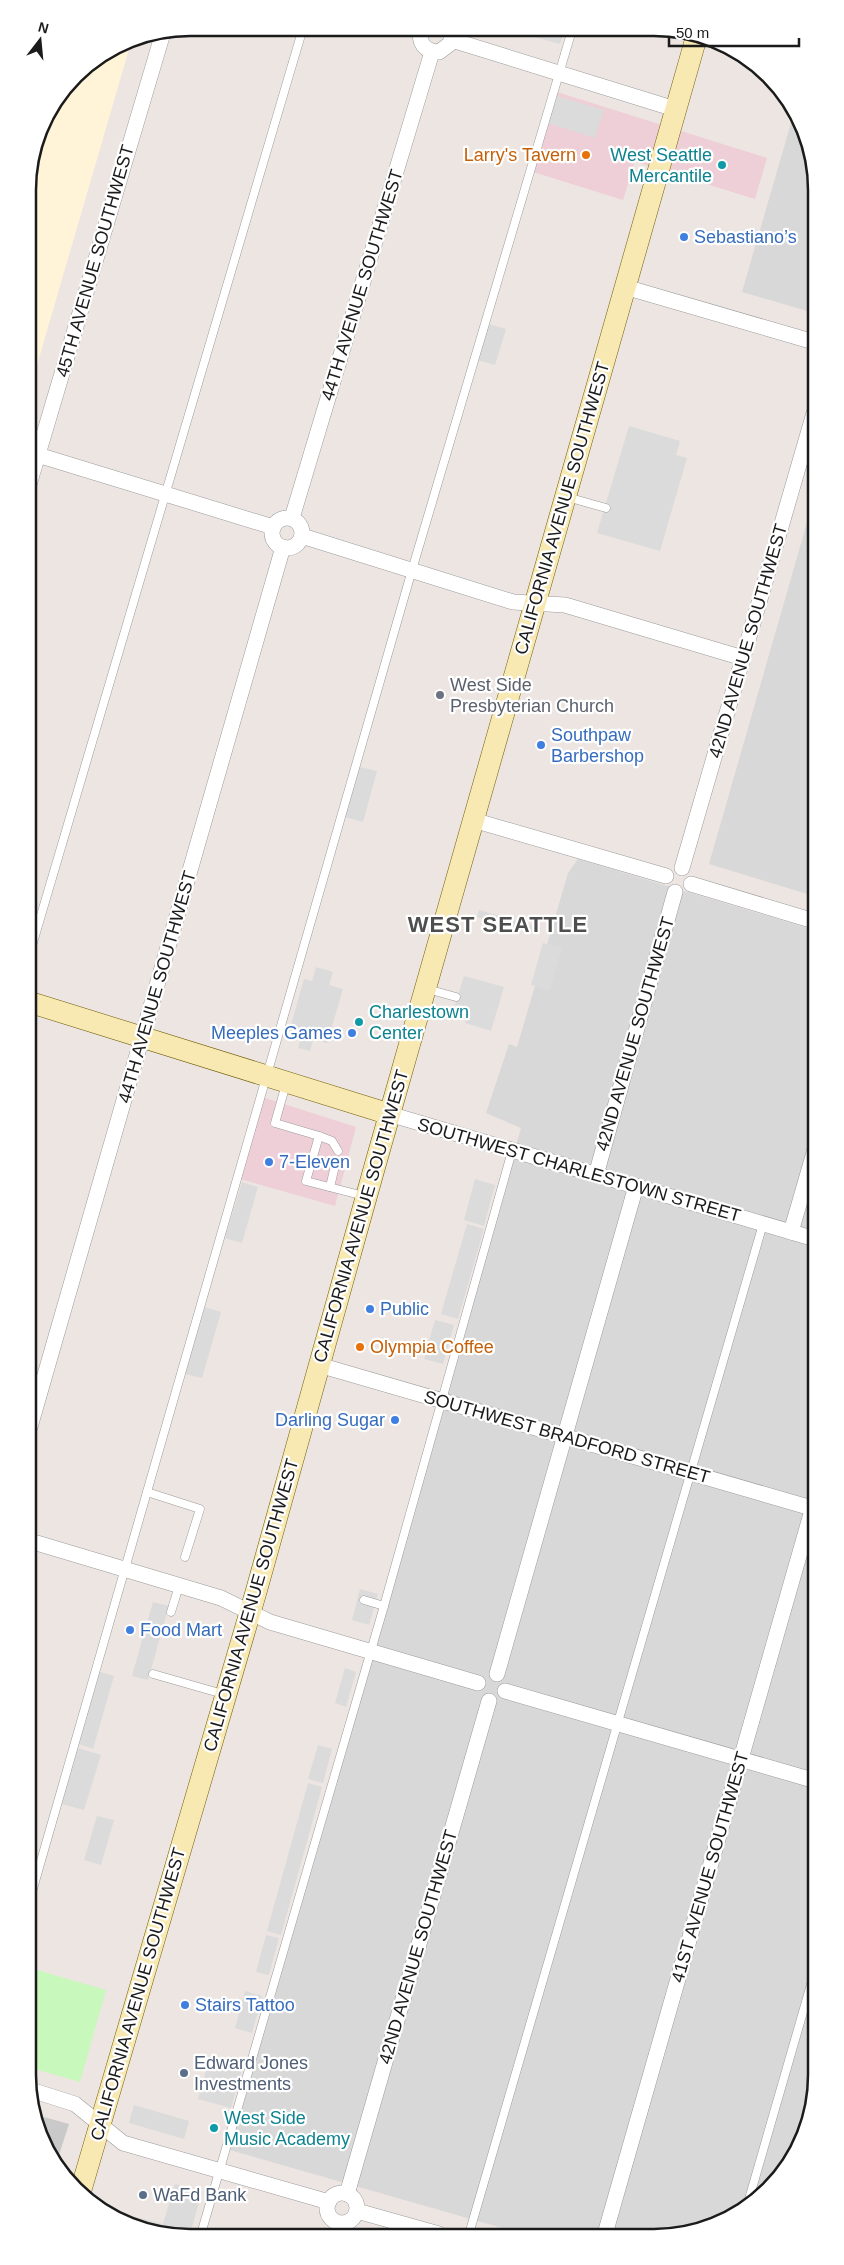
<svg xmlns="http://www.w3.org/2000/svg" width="844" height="2265" viewBox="0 0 844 2265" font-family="Helvetica,sans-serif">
  <rect width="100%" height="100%" fill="#ede5e1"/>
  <g fill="#d9d8d8">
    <polygon points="795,109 813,158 814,313 742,292"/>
    <polygon points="814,498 814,896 709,864"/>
    <polygon points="578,859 814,930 816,2085 804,2137 776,2182 735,2216 686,2234 523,2234 230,2150 521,1128 486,1113 509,1044 517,1047 568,873"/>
  </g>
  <g fill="#eecfd7">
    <polygon points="557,92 767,158 755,199 635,162 623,200 533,172"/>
    <polygon points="262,1097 356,1127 335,1206 240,1179"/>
  </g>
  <polygon fill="#fff4d8" points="132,39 28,396 28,180 44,118 83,68"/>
  <polygon fill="#c9c9c9" points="33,2114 69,2124 56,2164 49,2156"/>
  <polygon fill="#c8f8bc" points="30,1968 106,1990 80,2082 31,2068"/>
  <g fill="#dbdbdb">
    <polygon points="533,30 564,30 560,44 531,36"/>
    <polygon points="556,96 604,110 595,138 548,123"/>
    <polygon points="488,324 506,329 495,365 478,360"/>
    <polygon points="629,426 680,441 676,455 687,458 660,551 597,533"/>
    <polygon points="360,767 377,771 363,822 345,817"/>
    <polygon points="479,910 541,928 539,934 477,917"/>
    <polygon points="543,943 562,948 550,990 531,985"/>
    <polygon points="316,967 333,972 329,985 343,989 327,1043 313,1040 310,1051 298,1048 302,1035 289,1032 304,979 312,981"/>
    <polygon points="464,976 504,987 491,1031 465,1023 468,1009 455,1005"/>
    <polygon points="475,1179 495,1185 484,1226 464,1220"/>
    <polygon points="242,1182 258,1187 242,1243 225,1238"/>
    <polygon points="467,1224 484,1229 458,1319 441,1314"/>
    <polygon points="205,1307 221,1312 202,1378 185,1374"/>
    <polygon points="435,1320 454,1325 443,1364 424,1359"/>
    <polygon points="360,1589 378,1594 369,1625 352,1620"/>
    <polygon points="153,1602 169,1606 148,1680 132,1676"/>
    <polygon points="345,1668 356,1672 346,1707 335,1703"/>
    <polygon points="100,1672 114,1676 93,1749 79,1744"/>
    <polygon points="318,1745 332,1749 323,1783 308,1779"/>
    <polygon points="78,1748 101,1755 84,1810 62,1804"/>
    <polygon points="308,1783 322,1787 281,1935 267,1931"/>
    <polygon points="97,1816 114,1820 101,1865 84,1860"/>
    <polygon points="266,1935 279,1938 269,1975 256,1972"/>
    <polygon points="245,1991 262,1996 252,2033 235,2028"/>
    <polygon points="208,2063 241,2072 231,2108 198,2099"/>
    <polygon points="134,2105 189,2121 184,2139 129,2123"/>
    <polygon points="175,2184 202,2192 190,2234 159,2234 114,2218 120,2213 163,2224"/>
  </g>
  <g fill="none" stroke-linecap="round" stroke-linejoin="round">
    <defs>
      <g id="lane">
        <polyline points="567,497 606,508"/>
        <polyline points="29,956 303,28"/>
        <polyline points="427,989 456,997"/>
        <polyline points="286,1084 275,1123 319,1136 306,1181 364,1196"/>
        <polyline points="319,1136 332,1141 338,1151"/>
        <polyline points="330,1187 334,1170"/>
        <polyline points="147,1492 200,1509 185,1557"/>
        <polyline points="364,1600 384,1606"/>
        <polyline points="171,1612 179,1586"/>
        <polyline points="153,1674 223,1694"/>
        <polyline points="30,1899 412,570 572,30"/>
        <polyline points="747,2206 816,1967"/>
        <polyline points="201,2234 384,1606 512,1151"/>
        <polyline points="469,2234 763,1224"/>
      </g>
      <g id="street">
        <path d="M422,29C417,42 425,52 439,52L451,43V29"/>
        <polyline points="452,40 675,109"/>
        <polyline points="625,287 814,342"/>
        <polyline points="28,452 273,527"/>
        <polyline points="28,488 163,33"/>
        <circle cx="287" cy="533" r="15"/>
        <polyline points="292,518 432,52"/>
        <polyline points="302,536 513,602 565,605 743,658"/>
        <polyline points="473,820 666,876"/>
        <polyline points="682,868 814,413"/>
        <polyline points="691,884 814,921"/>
        <polyline points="389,1114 815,1239"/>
        <polyline points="596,1175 675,892"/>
        <polyline points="791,1232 815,1149"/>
        <polyline points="319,1365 815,1509"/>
        <polyline points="30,1427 283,547"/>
        <polyline points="30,1541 221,1598 270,1622 478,1683"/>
        <polyline points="497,1674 636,1186"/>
        <polyline points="505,1691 816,1781"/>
        <polyline points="31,2090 75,2104 123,2143 329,2202"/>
        <circle cx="342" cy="2208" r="15"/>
        <polyline points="347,2194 489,1701"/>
        <polyline points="357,2211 439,2234"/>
        <polyline points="605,2234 815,1500"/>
      </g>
      <g id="secondary">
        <polyline points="29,1002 389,1114"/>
        <polyline points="80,2193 256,1592 376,1162 697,35"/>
      </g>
    </defs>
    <use href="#lane" stroke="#9c9c9c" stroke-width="9"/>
    <use href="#street" stroke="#9c9c9c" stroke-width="16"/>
    <use href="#secondary" stroke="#6f5d06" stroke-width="22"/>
    <use href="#lane" stroke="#fff" stroke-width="8"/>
    <use href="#street" stroke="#fff" stroke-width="15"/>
    <use href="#secondary" stroke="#f8e9b3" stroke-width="21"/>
  </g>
  <g fill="#e8710a" stroke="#fff" stroke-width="2">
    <circle cx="586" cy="155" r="5"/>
    <circle cx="360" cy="1347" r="5"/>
  </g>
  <g fill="#0f9aa8" stroke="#fff" stroke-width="2">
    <circle cx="722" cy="165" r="5"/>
    <circle cx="359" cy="1022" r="5"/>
    <circle cx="214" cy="2128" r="5"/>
  </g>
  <g fill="#3f7fe0" stroke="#fff" stroke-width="2">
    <circle cx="684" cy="237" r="5"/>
    <circle cx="541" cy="745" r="5"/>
    <circle cx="352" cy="1033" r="5"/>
    <circle cx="269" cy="1162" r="5"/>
    <circle cx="370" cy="1309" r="5"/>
    <circle cx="395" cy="1420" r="5"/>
    <circle cx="130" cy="1630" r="5"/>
    <circle cx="185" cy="2005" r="5"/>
  </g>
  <circle fill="#6b7280" stroke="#fff" stroke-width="2" cx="440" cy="695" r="5"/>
  <g fill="#5c6f8a" stroke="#fff" stroke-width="2">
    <circle cx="184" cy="2073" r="5"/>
    <circle cx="143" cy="2195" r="5"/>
  </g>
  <g text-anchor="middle" stroke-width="4.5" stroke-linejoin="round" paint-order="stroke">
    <g font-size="18" fill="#c56008" stroke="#fff" text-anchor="end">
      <text x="576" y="161">Larry's Tavern</text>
      <text x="370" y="1353" text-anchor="start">Olympia Coffee</text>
    </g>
    <g font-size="18" fill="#0d838f" stroke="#fff" text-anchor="start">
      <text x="712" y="161" text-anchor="end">West Seattle<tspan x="712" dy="21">Mercantile</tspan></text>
      <text x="369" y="1018">Charlestown<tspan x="369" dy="21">Center</tspan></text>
      <text x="224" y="2124">West Side<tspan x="224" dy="21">Music Academy</tspan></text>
    </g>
    <g font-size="18" fill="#366cbe" stroke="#fff" text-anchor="start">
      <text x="694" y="243">Sebastiano’s</text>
      <text x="551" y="741">Southpaw<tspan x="551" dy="21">Barbershop</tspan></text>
      <text x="342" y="1039" text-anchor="end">Meeples Games</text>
      <text x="279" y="1168">7-Eleven</text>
      <text x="380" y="1315">Public</text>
      <text x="385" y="1426" text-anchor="end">Darling Sugar</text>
      <text x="140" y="1636">Food Mart</text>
      <text x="195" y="2011">Stairs Tattoo</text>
    </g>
    <g font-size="18" fill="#1b1b1b" stroke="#fff">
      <text transform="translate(95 261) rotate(-74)" y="6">45TH AVENUE SOUTHWEST</text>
      <text transform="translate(362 285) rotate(-73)" y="6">44TH AVENUE SOUTHWEST</text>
      <text transform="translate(562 508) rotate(-74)" y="6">CALIFORNIA AVENUE SOUTHWEST</text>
      <text transform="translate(748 641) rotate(-74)" y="6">42ND AVENUE SOUTHWEST</text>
      <text transform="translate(157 987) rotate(-74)" y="6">44TH AVENUE SOUTHWEST</text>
      <text transform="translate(635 1034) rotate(-74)" y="6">42ND AVENUE SOUTHWEST</text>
      <text transform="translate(579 1170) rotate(16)" y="6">SOUTHWEST CHARLESTOWN STREET</text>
      <text transform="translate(361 1216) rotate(-74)" y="6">CALIFORNIA AVENUE SOUTHWEST</text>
      <text transform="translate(567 1437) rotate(16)" y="6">SOUTHWEST BRADFORD STREET</text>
      <text transform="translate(251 1605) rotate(-74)" y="6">CALIFORNIA AVENUE SOUTHWEST</text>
      <text transform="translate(710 1867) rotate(-74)" y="6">41ST AVENUE SOUTHWEST</text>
      <text transform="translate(418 1947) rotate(-74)" y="6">42ND AVENUE SOUTHWEST</text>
      <text transform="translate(138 1994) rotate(-74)" y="6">CALIFORNIA AVENUE SOUTHWEST</text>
    </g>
    <g font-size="18" fill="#5b616d" stroke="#fff" text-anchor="start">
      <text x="450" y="691">West Side<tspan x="450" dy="21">Presbyterian Church</tspan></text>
    </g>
    <g font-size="18" fill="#4e5e75" stroke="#fff" text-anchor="start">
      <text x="194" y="2069">Edward Jones<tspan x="194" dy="21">Investments</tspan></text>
      <text x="153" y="2201">WaFd Bank</text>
    </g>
    <g font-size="22" font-weight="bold" letter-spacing="1" fill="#4e4e4e" stroke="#fff">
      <text x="498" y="932">WEST SEATTLE</text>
    </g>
  </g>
  <path d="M0 0H844V2265H0ZM190 36H654A154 154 0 0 1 808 190V2075A154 154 0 0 1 654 2229H190A154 154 0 0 1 36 2075V190A154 154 0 0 1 190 36Z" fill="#fff" fill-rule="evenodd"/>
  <path fill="none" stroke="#1b1b1b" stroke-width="2.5" d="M190 36H654A154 154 0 0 1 808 190V2075A154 154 0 0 1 654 2229H190A154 154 0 0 1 36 2075V190A154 154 0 0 1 190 36Z"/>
  <g transform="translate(40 40) rotate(16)" stroke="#ffffff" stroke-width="4" paint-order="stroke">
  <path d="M0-4L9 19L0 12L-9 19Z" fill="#1b1b1b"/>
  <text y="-8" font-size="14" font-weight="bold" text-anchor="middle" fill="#1b1b1b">N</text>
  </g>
  <path d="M669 38v8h130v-8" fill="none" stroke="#1b1b1b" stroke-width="2.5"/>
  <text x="676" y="38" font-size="15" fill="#1b1b1b" stroke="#ffffff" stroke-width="4" paint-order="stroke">50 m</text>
</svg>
